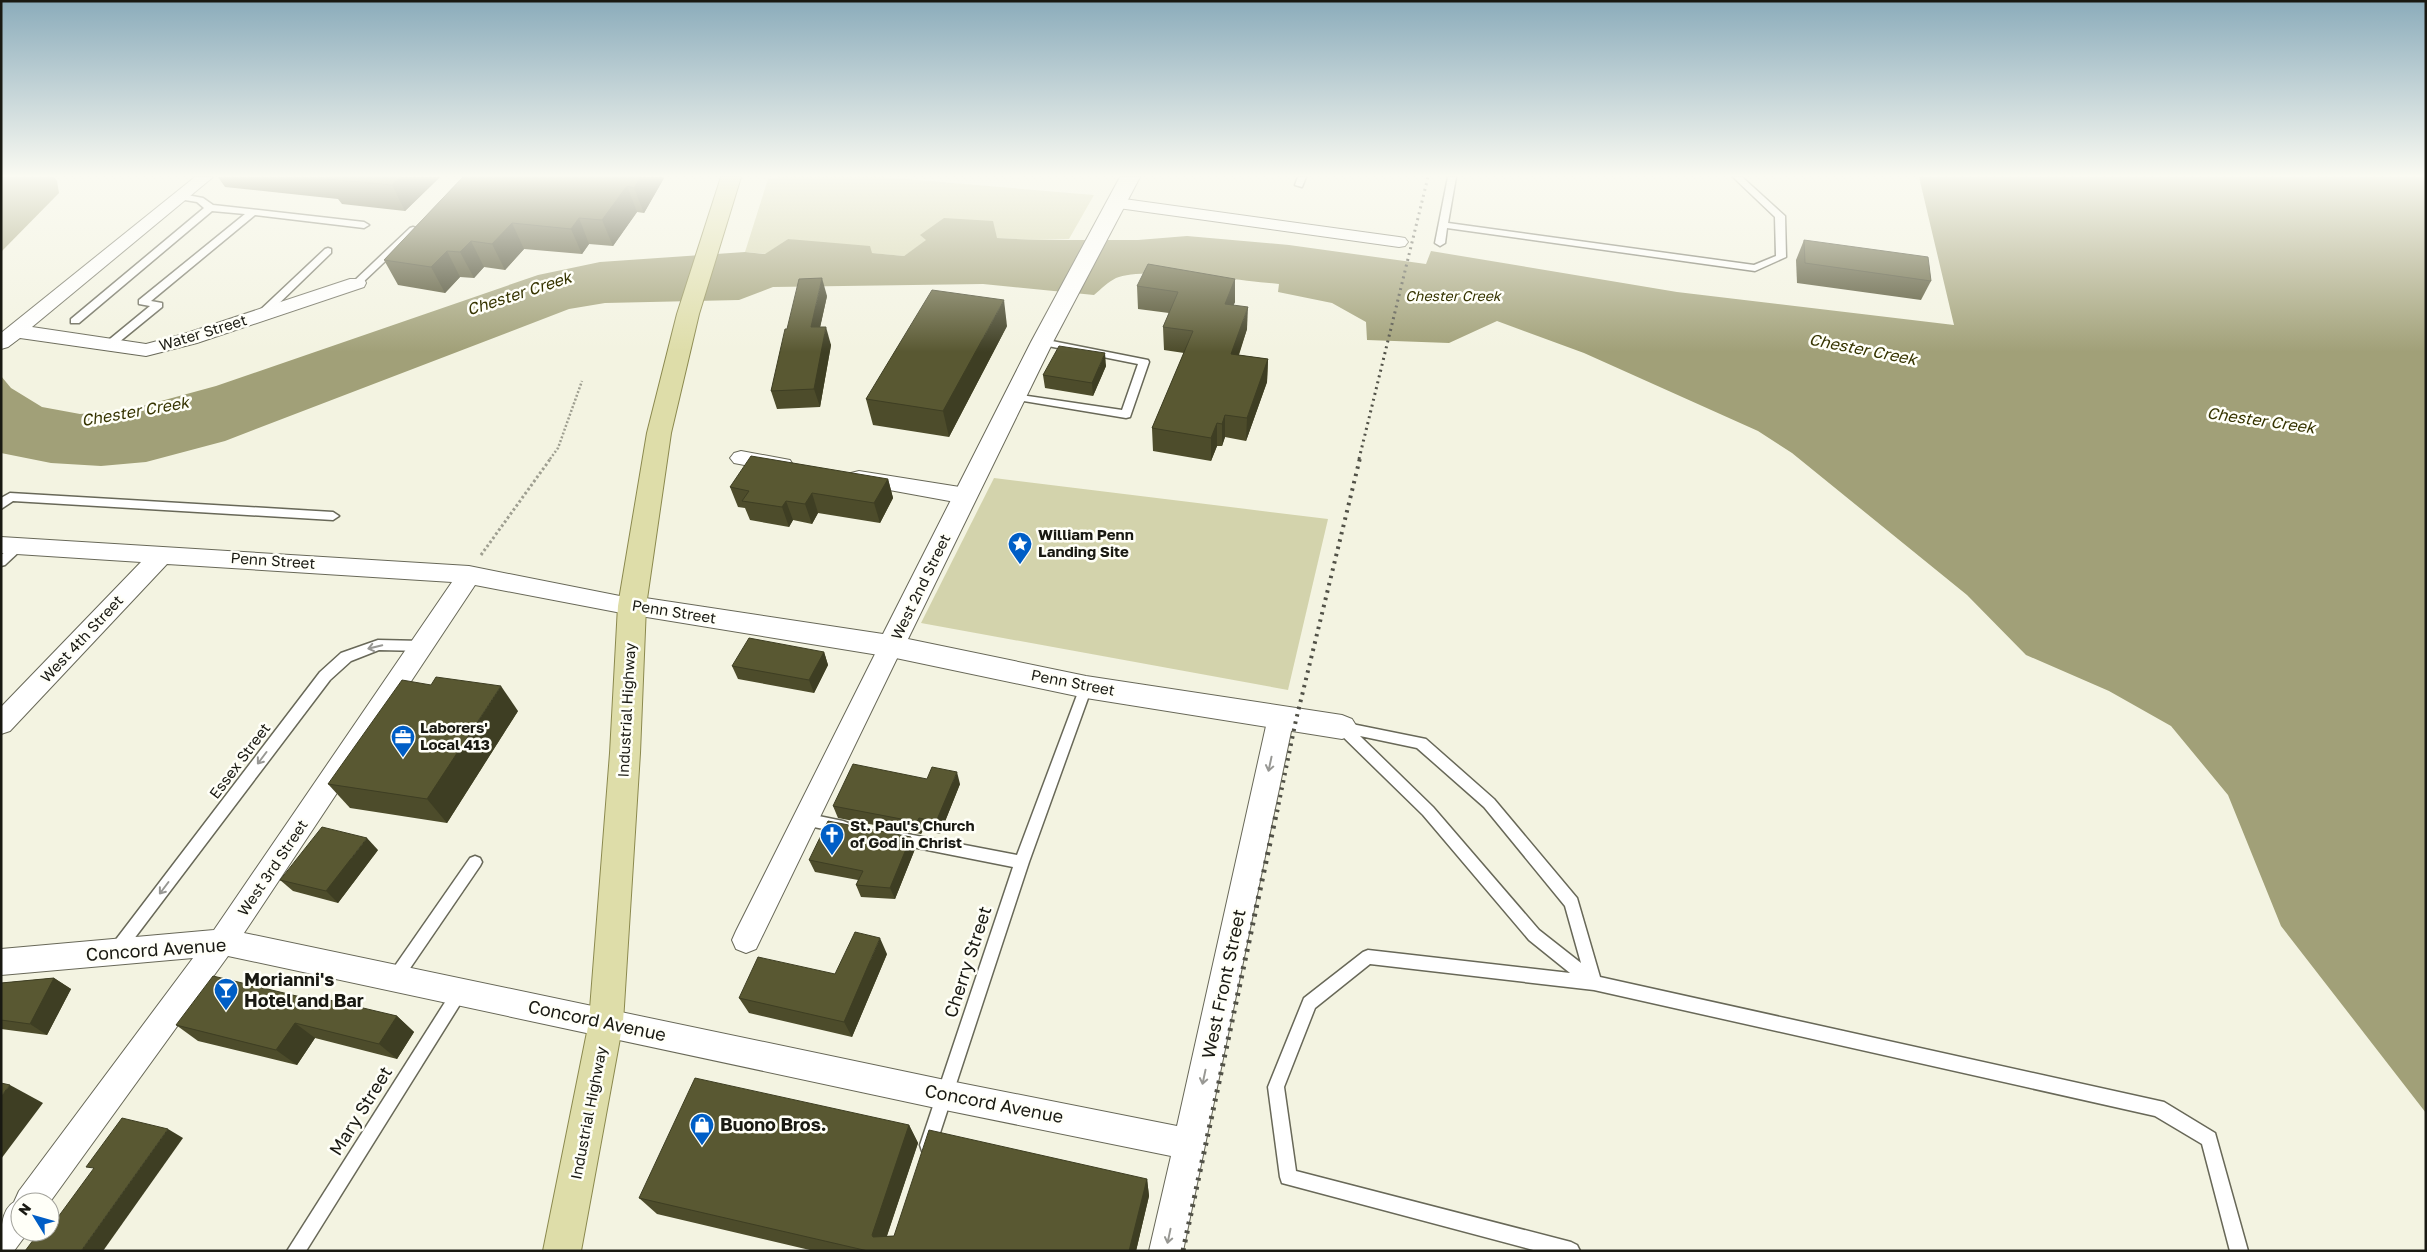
<svg xmlns="http://www.w3.org/2000/svg" width="2427" height="1252" viewBox="0 0 2427 1252" font-family="'Golos Text',sans-serif">
  <rect width="100%" height="100%" fill="#f3f3e1"/>
  <g fill="#d3d3ac">
    <polygon points="779,177 882,177 1094,195 1069,239 1039,240 921,235 927,240 904,256 871,253 788,239 766,254 745,252 768,179"/>
    <polygon points="994,478 1328,519 1288,690 921,623"/>
  </g>
  <g fill="#a1a078">
    <polygon points="1,177 54,177 57,181 59,193 1,252"/>
    <path d="M1919,177H2426V1113L2281,926L2228,795L2171,726L2109,691L2026,655L1967,595L1792,453L1758,431L1584,353L1497,321L1449,343L1367,340L1366,322L1332,303L1278,292L1279,284C1246,281 1142,266 1116,278C1108,282 1101,289 1094,295L983,284L773,287L739,300L605,303L569,309L225,441L146,462L101,466L51,463L1,453V376L11,388L42,407L80,414L128,410L216,386L538,275L600,262L745,252L765,254L788,239L870,246L872,253L904,256L926,240L920,235L944,218L993,221L997,238L1039,240H1138L1187,236L1289,245L1426,264L1431,251L1677,292L1954,325Z"/>
  </g>
  <g fill="none" stroke-linecap="round" stroke-linejoin="round">
    <defs>
      <g id="service">
        <polygon points="1298,177 1306,177 1302,187 1295,185"/>
        <polygon points="1448,177 1456,177 1448,223 1754,265 1776,256 1775,217 1733,177 1742,177 1785,216 1786,257 1755,271 1447,228 1445,243 1440,246 1435,243"/>
        <polygon points="182,194 203,198 213,205 364,222 369,225 364,228 255,215 151,301 162,303 162,307 113,347 105,347 105,343 150,306 139,304 139,300 245,214 212,211 79,323 71,323 71,319 204,208 197,202 179,199 177,197"/>
        <polygon points="413,227 416,228 416,232 360,285 354,285 354,281 410,228"/>
        <polygon points="328,248 331,249 331,253 266,316 258,316 258,312 325,249"/>
        <polygon points="1042,339 1148,360 1149,362 1130,417 1126,418 1011,399 1010,397 1011,395 1015,394 1122,410 1138,364 1038,344 1038,340"/>
        <polygon points="10,493 333,512 339,516 333,520 13,501 1,509 1,498"/>
        <polygon points="17,543 21,544 23,547 21,550 5,565 1,566 1,555"/>
        <polygon points="378,640 423,641 427,643 429,646 427,649 423,651 379,650 351,661 330,680 121,956 116,958 111,956 108,951 111,946 320,672 341,653"/>
        <polygon points="1086,682 1091,683 1092,687 1029,862 936,1145 934,1151 928,1153 922,1151 920,1145 1013,867 897,844 892,842 890,838 892,834 897,832 1017,855 1080,687 1081,683"/>
        <path d="M1342,722L1426,739L1494,799L1577,898L1600,977L2164,1102L2215,1133L2248,1251H2230L2202,1144L2155,1116L1594,990L1370,964L1315,1008L1284,1087L1296,1171L1571,1242L1577,1245L1580,1251H1537L1282,1183L1280,1177L1268,1087L1304,998L1363,952L1368,950L1570,973L1529,940L1423,815L1337,731L1335,727L1337,723ZM1360,736L1417,748L1484,807L1565,906L1581,963L1539,930L1433,807Z"/>
        <polygon points="804,813 843,821 848,823 850,827 848,831 843,833 804,825 799,823 797,819 799,815"/>
        <polygon points="475,856 480,858 482,862 480,866 400,983 395,985 390,983 387,978 390,973 470,858"/>
        <polygon points="459,986 464,988 467,993 464,998 306,1251 287,1251 454,988"/>
      </g>
      <g id="minor">
        <polygon points="195,177 213,177 32,327 146,344 184,334 350,279 364,279 366,283 364,287 197,343 146,356 20,338 8,347 1,349 1,333"/>
        <polygon points="1117,198 1399,237 1405,238 1408,242 1405,246 1399,247 1111,207 1108,203 1111,199"/>
        <polygon points="741,451 790,460 793,465 790,470 782,472 734,463 730,458 734,453"/>
        <polygon points="859,471 966,488 974,491 977,496 974,501 966,504 851,483 848,478 851,473"/>
        <path d="M1,537L469,566L640,600L644,606L640,612L632,615L475,585L244,933L945,1080L1177,1126L1268,717L1272,710L1281,707L1290,710L1294,717L1183,1251H1149L1171,1156L945,1110L228,956L50,1202H20V1232H28L14,1251H1C1,1234 0,1210 14,1202L19,1191L193,958L1,975V949L214,930L452,582L167,564L10,731L1,734V707L141,562L1,553Z"/>
        <polygon points="891,637 900,639 903,646 756,949 746,953 736,949 732,940 736,931 879,646 882,639"/>
      </g>
      <polygon id="tertiary" points="1120,177 1140,177 1053,342 908,639 1086,676 1342,715 1352,719 1357,727 1352,735 1342,739 1086,698 891,657 622,613 618,606 622,599 632,596 883,634 1031,342"/>
      <polygon id="primary" points="721,177 741,177 699,314 671,433 646,606 640,753 623,1022 581,1251 543,1251 589,1022 610,753 618,606 647,433 677,314"/>
    </defs>
    <use href="#service" stroke="#686858" stroke-width="3"/>
    <use href="#minor" stroke="#686858" stroke-width="2"/>
    <use href="#tertiary" stroke="#686858" stroke-width="2"/>
    <use href="#primary" stroke="#8b894e" stroke-width="2"/>
    <polyline stroke="#9e9e90" stroke-width="2.5" stroke-dasharray="2 2" stroke-linecap="butt" points="550,459 558,448 582,381"/>
    <polyline stroke="#9e9e90" stroke-width="3" stroke-dasharray="2.5 2.5" stroke-linecap="butt" points="481,555 551,458"/>
    <use href="#service" fill="#fff" fill-rule="evenodd"/>
    <use href="#minor" fill="#fff" fill-rule="evenodd"/>
    <use href="#tertiary" fill="#fff" fill-rule="evenodd"/>
    <use href="#primary" fill="#dedda9" fill-rule="evenodd"/>
    <polyline stroke="#515147" stroke-width="3" stroke-dasharray="2 4" stroke-linecap="butt" points="1359,459 1428,177"/>
    <polyline stroke="#515147" stroke-width="4" stroke-dasharray="2.5 5" stroke-linecap="butt" points="1277,812 1296,720 1360,458"/>
    <polyline stroke="#515147" stroke-width="5" stroke-dasharray="3 6" stroke-linecap="butt" points="1183,1251 1277,810"/>
  </g>
  <g fill="#4d4c2b">
    <polygon points="218,177 440,177 405,211 342,204 338,199 225,187"/>
    <polygon points="463,177 664,178 644,213 637,212 613,246 589,244 582,254 524,249 505,270 484,267 474,278 460,277 445,293 398,285 384,260"/>
    <polygon points="1804,240 1931,281 1921,300 1797,283 1796,260"/>
    <polygon points="1235,279 1235,302 1233,305 1247,329 1239,355 1268,359 1267,382 1246,441 1225,437 1222,446 1217,446 1211,461 1153,451 1152,428 1184,353 1164,350 1163,327 1169,313 1138,309 1137,286"/>
    <polygon points="827,296 820,327 831,345 820,407 777,409 771,391 787,329"/>
    <polygon points="1007,326 949,437 873,425 866,399"/>
    <polygon points="1106,366 1093,396 1045,388 1043,375"/>
    <polygon points="888,479 893,498 880,523 818,513 812,524 793,520 789,527 750,520 745,508 738,507 730,487"/>
    <polygon points="824,652 828,665 814,693 738,679 732,666"/>
    <polygon points="518,711 447,823 350,808 328,784"/>
    <polygon points="927,779 960,784 940,834 923,830 921,834 838,818 833,806"/>
    <polygon points="911,837 915,849 895,899 861,897 856,885 858,880 815,872 809,860"/>
    <polygon points="378,850 338,903 293,891 280,880"/>
    <polygon points="887,954 852,1037 749,1013 739,998 835,974"/>
    <polygon points="54,978 71,989 47,1035 1,1029 1,983"/>
    <polygon points="305,998 397,1016 414,1032 397,1059 315,1038 297,1065 198,1041 176,1025"/>
    <polygon points="909,1125 918,1143 887,1236 894,1236 1147,1179 1149,1196 1136,1251 814,1251 657,1214 639,1198"/>
  </g>
  <g fill="#3e3e23">
    <polygon points="401,177 440,177 405,211 392,185"/>
    <polygon points="641,177 663,177 664,178 644,213 634,188"/>
    <polygon points="627,186 637,212 613,246 602,220"/>
    <polygon points="579,218 589,244 582,254 571,229"/>
    <polygon points="512,223 524,249 505,270 492,244"/>
    <polygon points="471,241 484,267 474,278 460,252"/>
    <polygon points="447,251 460,277 445,293 431,267"/>
    <polygon points="822,278 827,296 816,346 811,327"/>
    <polygon points="1235,279 1235,302 1225,326 1225,304"/>
    <polygon points="1004,300 1007,326 949,437 943,411"/>
    <polygon points="1248,307 1247,329 1231,377 1231,354"/>
    <polygon points="826,327 831,345 820,407 814,389"/>
    <polygon points="1105,353 1106,366 1093,396 1092,383"/>
    <polygon points="1268,359 1267,382 1246,441 1247,418"/>
    <polygon points="1225,415 1225,437 1222,446 1222,424"/>
    <polygon points="1217,423 1217,446 1211,461 1211,438"/>
    <polygon points="888,479 893,498 880,523 874,503"/>
    <polygon points="812,493 818,513 812,524 805,504"/>
    <polygon points="786,501 793,520 789,527 782,507"/>
    <polygon points="824,652 828,665 814,693 809,680"/>
    <polygon points="501,686 518,711 447,823 427,799"/>
    <polygon points="957,772 960,784 940,834 936,822"/>
    <polygon points="919,818 923,830 921,834 917,822"/>
    <polygon points="911,837 915,849 895,899 890,888"/>
    <polygon points="367,838 378,850 338,903 326,891"/>
    <polygon points="880,938 887,954 852,1037 844,1022"/>
    <polygon points="54,978 71,989 47,1035 30,1024"/>
    <polygon points="397,1016 414,1032 397,1059 379,1044"/>
    <polygon points="295,1023 315,1038 297,1065 276,1050"/>
    <polygon points="10,1085 43,1103 1,1159 1,1096"/>
    <polygon points="909,1125 918,1143 882,1250 872,1235"/>
    <polygon points="168,1129 183,1138 103,1251 81,1251"/>
    <polygon points="1147,1179 1149,1196 1136,1251 1129,1251"/>
  </g>
  <g fill="#595832" stroke="#3e3e23">
    <polygon points="330,177 401,177 392,185 327,179"/>
    <polygon points="463,177 641,177 634,188 627,186 602,220 579,218 571,229 512,223 492,244 471,241 460,252 447,251 431,267 384,260"/>
    <polygon points="1804,240 1928,257 1931,281 1805,263"/>
    <polygon points="1148,264 1235,279 1225,304 1248,307 1231,354 1268,359 1247,418 1225,415 1222,424 1217,423 1211,438 1152,428 1193,331 1163,327 1178,292 1137,286"/>
    <polygon points="822,278 811,327 826,327 814,389 771,391 785,329 787,329 799,279"/>
    <polygon points="932,290 1004,300 943,411 866,399"/>
    <polygon points="1059,346 1105,353 1092,383 1043,375"/>
    <polygon points="751,456 888,479 874,503 812,493 805,504 786,501 782,507 742,501 749,491 730,487"/>
    <polygon points="749,638 824,652 809,680 732,666"/>
    <polygon points="436,677 501,686 427,799 328,784 402,680 431,685"/>
    <polygon points="853,764 927,779 932,767 957,772 936,822 919,818 917,822 833,806"/>
    <polygon points="828,821 911,837 890,888 856,885 863,871 809,860"/>
    <polygon points="322,827 367,838 326,891 280,880"/>
    <polygon points="855,932 880,938 844,1022 739,998 758,957 835,974"/>
    <polygon points="213,976 305,998 308,995 397,1016 379,1044 295,1023 276,1050 176,1025"/>
    <polygon points="54,978 30,1024 1,1020 1,983"/>
    <polygon points="695,1078 909,1125 872,1235 873,1237 894,1236 929,1130 1147,1179 1129,1251 868,1251 639,1198"/>
    <polygon points="1,1083 10,1085 1,1096"/>
    <polygon points="122,1118 168,1129 81,1251 25,1251 34,1239 41,1240 47,1232 50,1232 50,1228 94,1168 86,1167"/>
  </g>
  <defs><path id="oneway-shaft" d="M-6 0H5M1.5-3L5.5 0L1.5 3" fill="none" stroke-width="1.6" stroke-linecap="round" stroke-linejoin="round" transform="scale(1.25)"/></defs>
  <g stroke="#989894">
    <use href="#oneway-shaft" transform="translate(375 647) rotate(166)"/>
    <use href="#oneway-shaft" transform="translate(262 758) rotate(127)"/>
    <use href="#oneway-shaft" transform="translate(1270 764) rotate(102)"/>
    <use href="#oneway-shaft" transform="translate(164 888) rotate(127)"/>
    <use href="#oneway-shaft" transform="translate(1204 1077) rotate(102)"/>
    <use href="#oneway-shaft" transform="translate(1169 1236) rotate(102)"/>
  </g>
  <linearGradient id="sky" x2="0" y2="1"><stop stop-color="#8bacbb"/><stop offset="0.5" stop-color="#fafaf2"/><stop offset="1" stop-color="#fafaf2" stop-opacity="0"/></linearGradient>
  <rect width="2427" height="352" fill="url(#sky)"/>
  <defs>
    <symbol id="sight-pin" viewBox="-11 -11 22 30"><path d="M0 17L-7.5 6A9.5 9.5 0 1 1 7.5 6Z" fill="#005ec6" stroke="#fffff8"/><path d="M0-6L1.8-2.2L6-1.7L2.9 1.2L3.7 5.4L0 3.3L-3.7 5.4L-2.9 1.2L-6-1.7L-1.8-2.2Z" fill="#fff"/></symbol>
    <symbol id="office-pin" viewBox="-11 -11 22 30"><path d="M0 17L-7.5 6A9.5 9.5 0 1 1 7.5 6Z" fill="#005ec6" stroke="#fffff8"/><path d="M-6-3h4V-5.5h4V-3h4V5H-6ZM-1-4.5V-3h2v-1.5ZM-6 0V1H6V0Z" fill="#fff"/></symbol>
    <symbol id="church-pin" viewBox="-11 -11 22 30"><path d="M0 17L-7.5 6A9.5 9.5 0 1 1 7.5 6Z" fill="#005ec6" stroke="#fffff8"/><path d="M-1.2-6h2.4v3.5h3.3v2.4h-3.3V6h-2.4V-.1h-3.3v-2.4h3.3Z" fill="#fff"/></symbol>
    <symbol id="bar-pin" viewBox="-11 -11 22 30"><path d="M0 17L-7.5 6A9.5 9.5 0 1 1 7.5 6Z" fill="#005ec6" stroke="#fffff8"/><path d="M-6-5H6L.8 .8V4.5H3.5V6h-7V4.5H-.8V.8Z" fill="#fff"/></symbol>
    <symbol id="shop-pin" viewBox="-11 -11 22 30"><path d="M0 17L-7.5 6A9.5 9.5 0 1 1 7.5 6Z" fill="#005ec6" stroke="#fffff8"/><path d="M-5-2.5h2.3a2.7 3.5 0 0 1 5.4 0H5L5.5 6h-11ZM-1.5-2.5h3a1.5 2.3 0 0 0-3 0Z" fill="#fff"/></symbol>
  </defs>
  <g fill-rule="evenodd">
    <use href="#sight-pin" x="1006" y="530" width="28" height="38"/>
    <use href="#office-pin" x="389" y="723" width="28" height="38"/>
    <use href="#church-pin" x="818" y="821" width="28" height="38"/>
    <use href="#bar-pin" x="212" y="976" width="28" height="38"/>
    <use href="#shop-pin" x="688" y="1111" width="28" height="38"/>
  </g>
  <g text-anchor="middle" stroke-width="5" stroke-linejoin="round" paint-order="stroke">
    <g font-size="14" font-style="italic" fill="#363400" stroke="#fffff8">
      <text x="1453" y="301">Chester Creek</text>
    </g>
    <g font-size="15" fill="#191912" stroke="#fffff8">
      <text transform="translate(203 333) rotate(-17)" y="5">Water Street</text>
      <text transform="translate(273 561) rotate(4)" y="5">Penn Street</text>
      <text transform="translate(921 587) rotate(-64)" y="5">West 2nd Street</text>
      <text transform="translate(674 612) rotate(9)" y="5">Penn Street</text>
      <text transform="translate(82 639) rotate(-47)" y="5">West 4th Street</text>
      <text transform="translate(1073 683) rotate(11)" y="5">Penn Street</text>
      <text transform="translate(627 710) rotate(-87)" y="5">Industrial Highway</text>
      <text transform="translate(240 761) rotate(-53)" y="5">Essex Street</text>
      <text transform="translate(273 868) rotate(-56)" y="5">West 3rd Street</text>
      <text transform="translate(589 1113) rotate(-79)" y="5">Industrial Highway</text>
    </g>
    <g font-size="15" font-weight="bold" fill="#191912" stroke="#fffff8" text-anchor="start">
      <text x="1038" y="540">William Penn<tspan x="1038" dy="17">Landing Site</tspan></text>
      <text x="420" y="733">Laborers'<tspan x="420" dy="17">Local 413</tspan></text>
      <text x="850" y="831">St. Paul's Church<tspan x="850" dy="17">of God in Christ</tspan></text>
    </g>
    <g font-size="16" font-style="italic" fill="#363400" stroke="#fffff8">
      <text transform="translate(519 293) rotate(-18)" y="6">Chester Creek</text>
      <text transform="translate(1863 349) rotate(11)" y="6">Chester Creek</text>
      <text transform="translate(135 411) rotate(-10)" y="6">Chester Creek</text>
      <text transform="translate(2261 420) rotate(8)" y="6">Chester Creek</text>
    </g>
    <g font-size="18" fill="#191912" stroke="#fffff8">
      <text transform="translate(156 950) rotate(-4)" y="6">Concord Avenue</text>
      <text transform="translate(968 962) rotate(-72)" y="6">Cherry Street</text>
      <text transform="translate(1224 984) rotate(-78)" y="6">West Front Street</text>
      <text transform="translate(597 1021) rotate(12)" y="6">Concord Avenue</text>
      <text transform="translate(994 1104) rotate(11)" y="6">Concord Avenue</text>
      <text transform="translate(361 1111) rotate(-58)" y="6">Mary Street</text>
    </g>
    <g font-size="18" font-weight="bold" fill="#191912" stroke="#fffff8" text-anchor="start">
      <text x="244" y="986">Morianni's<tspan x="244" dy="21">Hotel and Bar</tspan></text>
      <text x="720" y="1131">Buono Bros.</text>
    </g>
  </g>
  <rect width="2427" height="1252" fill="none" stroke="#191912" stroke-width="5"/>
  <g transform="translate(35 1217) rotate(307)"><circle r="24" fill="#fffff8" stroke="#a3a39c"/>
  <path d="M0-4L9 19L0 12L-9 19Z" fill="#005ec6"/>
  <text y="-8" font-size="14" font-weight="bold" text-anchor="middle" fill="#191912">N</text>
  </g>
</svg>
